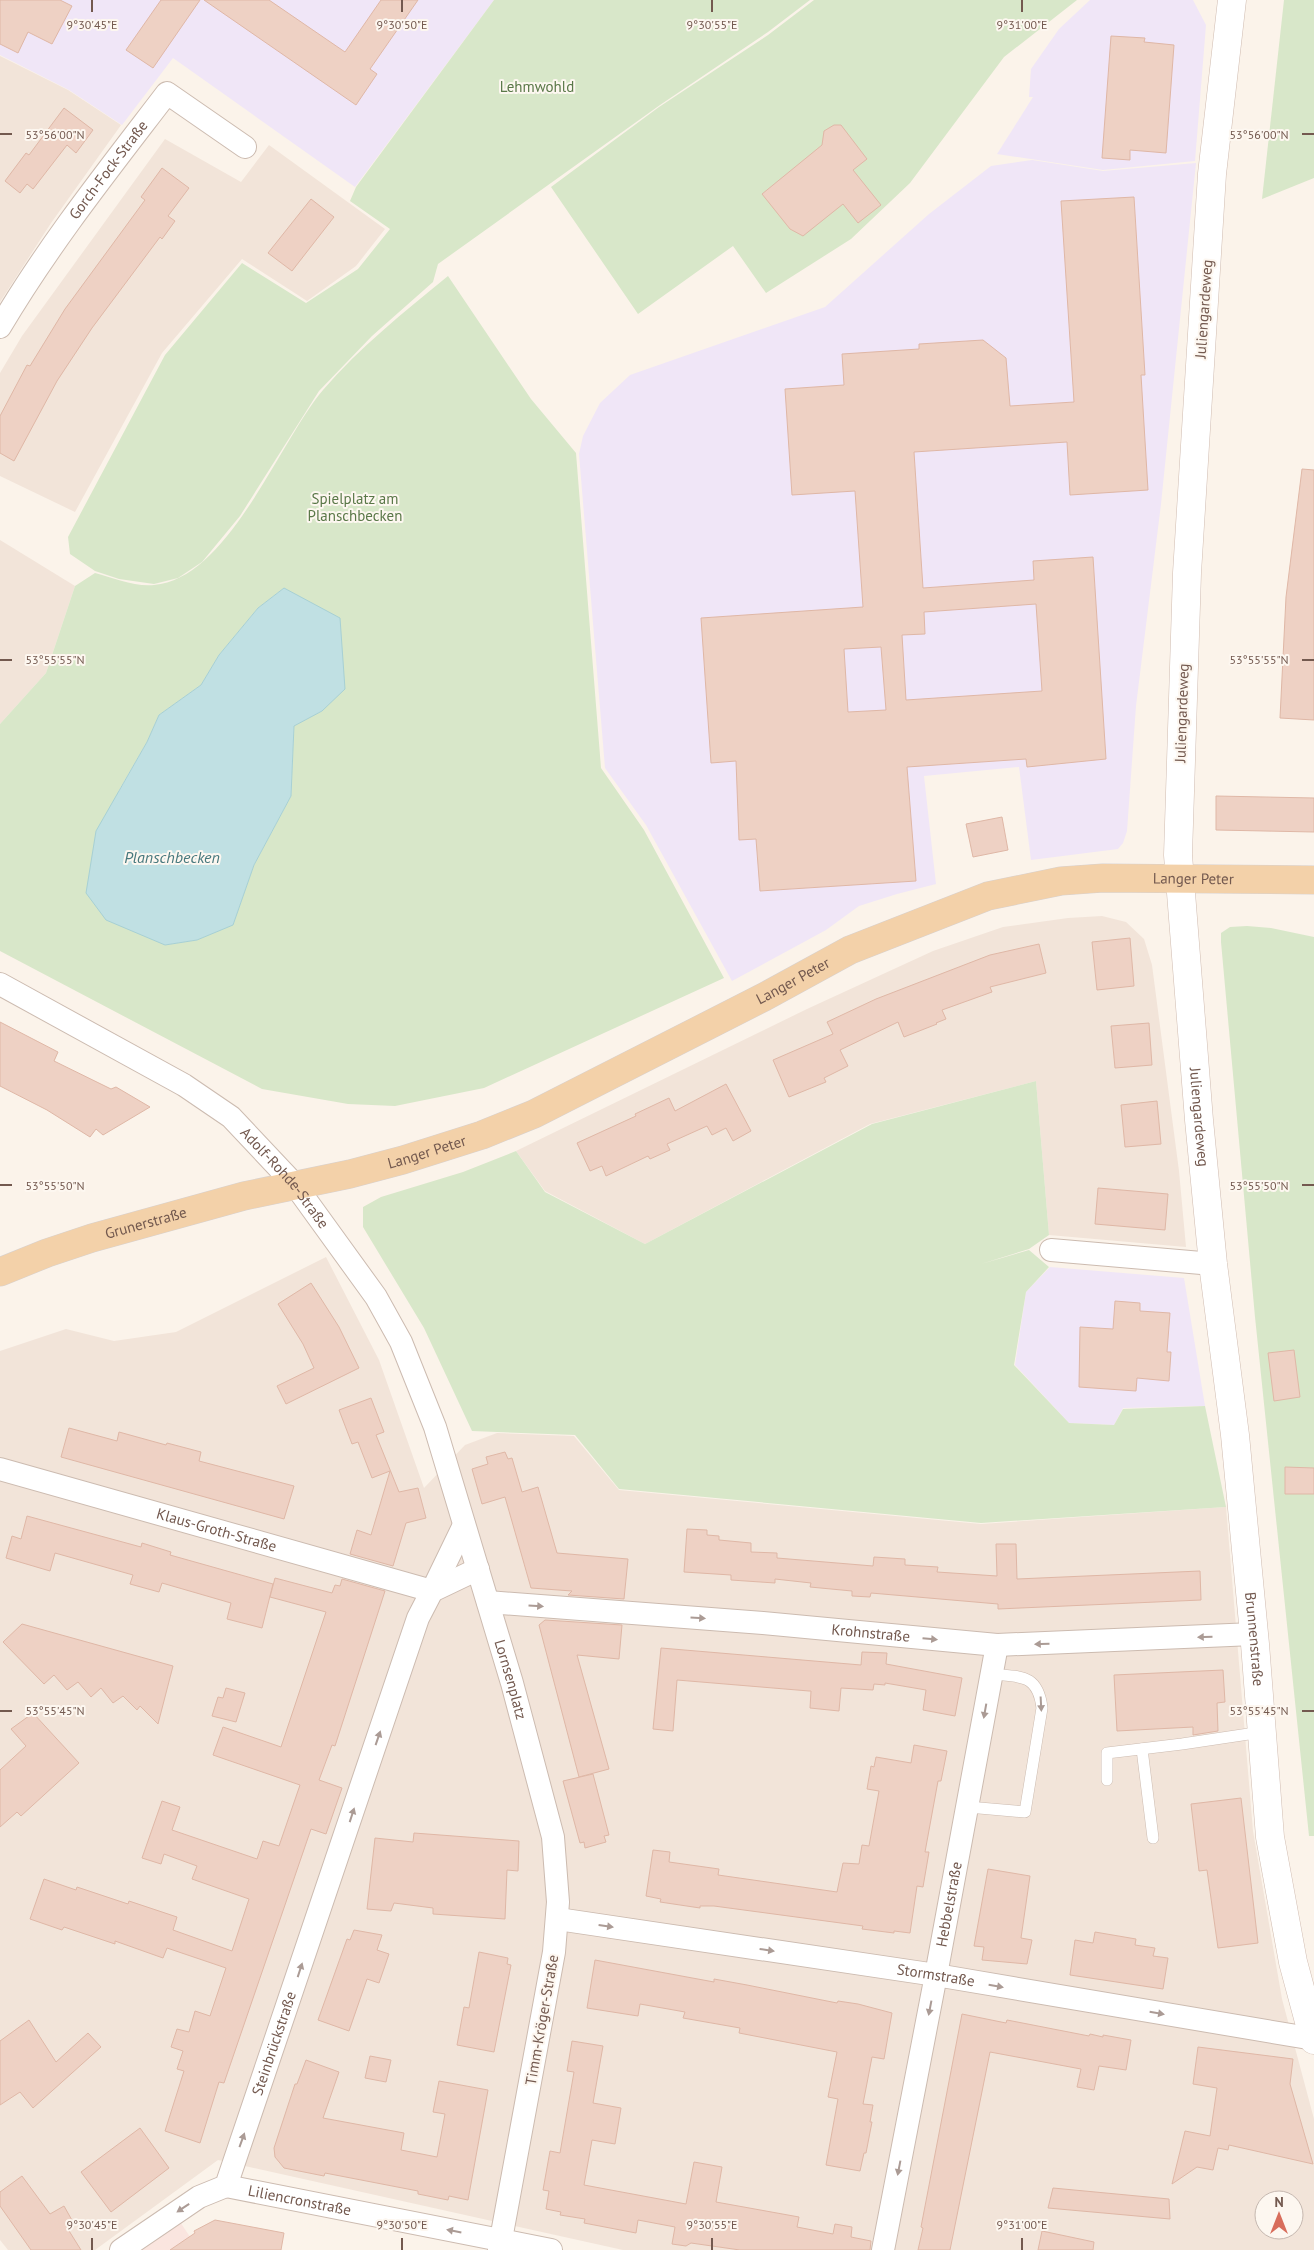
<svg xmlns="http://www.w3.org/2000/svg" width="1314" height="2250" viewBox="0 0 1314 2250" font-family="'PT Sans',sans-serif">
  <rect width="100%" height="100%" fill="#fbf3ea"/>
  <g fill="#f2e4d9" fill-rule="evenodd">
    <polygon points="0,56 68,90 121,125 51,223 0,302"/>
    <polygon points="165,139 241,182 269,145 385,229 356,266 307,301 242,259 162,353 75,512 0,476 0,373 22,336"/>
    <polygon points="0,540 75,586 46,673 0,724"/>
    <polygon points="1102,916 1126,922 1144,939 1152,965 1179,1171 1186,1247 1049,1235 1036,1081 870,1124 645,1244 545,1191 516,1151 807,1009 933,951 1003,927 1068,918"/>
    <path d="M326,1257L379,1360L424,1488L465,1445L497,1433L574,1436L619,1490L981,1524L1226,1507L1253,1831L1282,1999L1314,2119V2250H623L218,2160L95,2250H8L0,2240V1351L66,1329L114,1341L176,1332ZM1264,2200H1294V2230H1264Z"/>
  </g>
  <polygon fill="#fae5df" points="180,2222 199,2250 138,2250"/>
  <g fill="#f0e6f7">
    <polygon points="0,0 494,0 355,187 173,58 122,125 69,90 0,55"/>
    <polygon points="1090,0 1193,0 1206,25 1195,161 1103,170 997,154 1033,97 1029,97 1031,69 1059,29"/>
    <polygon points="1032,160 1103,171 1196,163 1161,504 1136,706 1127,831 1123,843 1118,849 1031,860 1019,767 924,776 936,884 897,894 859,906 826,930 732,981 646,825 605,768 579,454 583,436 600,403 630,375 825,307 929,214 991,166"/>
    <polygon points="1050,1267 1184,1278 1205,1406 1123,1408 1114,1425 1069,1423 1015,1365 1026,1292"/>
  </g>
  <g fill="#d8e7c9" fill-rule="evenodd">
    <polygon points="494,0 810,0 768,32 660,105 438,264 433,282 372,336 319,391 240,516 202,562 178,578 154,584 119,579 95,571 70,554 68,537 165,355 242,263 306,303 358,269 390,229 350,201 356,187"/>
    <polygon points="814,0 1077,0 1004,57 910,183 851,239 766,293 733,246 638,314 551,187 659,107 768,35"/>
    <polygon points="1284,0 1314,0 1314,178 1262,199"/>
    <path d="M448,276L531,399L576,453L601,768L644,830L724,978L484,1088L395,1106L348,1104L262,1089L0,951V724L46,673L75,586L95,573C113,578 135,587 154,585C228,579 279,442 323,390C360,347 404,312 448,276ZM284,588L322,711L294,725L291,796L254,865L233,924L197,940L165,945L118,792L147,742L159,715L201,685L219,655L258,608Z"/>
    <polygon points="1247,926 1271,928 1314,937 1314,1836 1309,1836 1255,1317 1221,942 1221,933 1230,927"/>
    <polygon points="1036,1081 1049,1235 1029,1249 981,1264 1029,1250 1049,1267 1026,1292 1014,1365 1069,1423 1114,1425 1123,1409 1205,1406 1226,1507 981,1523 619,1489 575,1435 472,1431 424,1328 363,1227 363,1207 381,1197 463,1172 516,1151 545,1192 645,1244 872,1124"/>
  </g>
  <polygon fill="#c0e0e3" stroke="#a7d0d4" points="284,588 340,618 345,689 322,711 294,726 291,796 254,865 233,925 197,940 165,945 106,920 86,893 96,831 147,742 159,715 201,685 219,655 258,608"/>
  <g fill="#eed1c4" stroke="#dfb7a6" fill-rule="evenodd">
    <polygon points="0,0 60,0 72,6 52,44 28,32 18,53 0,44"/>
    <polygon points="161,0 200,0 153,68 126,50"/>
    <polygon points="204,0 269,0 345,52 381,0 418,0 370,69 377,74 356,105"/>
    <polygon points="1111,36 1145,38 1144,42 1174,45 1166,153 1130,150 1130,160 1102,158"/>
    <polygon points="64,108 93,130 76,153 67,145 33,189 27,184 20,193 5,181 26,153 29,155"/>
    <polygon points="834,125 841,125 867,159 853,170 881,205 858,223 843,204 803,236 790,229 762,194 822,145 824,131"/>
    <polygon points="162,168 189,188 168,216 175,221 162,239 160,237 92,328 57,381 14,461 0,453 0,416 27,365 30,366 65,309 145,200 141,197"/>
    <path d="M1134,197L1145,375H1141L1148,490L1070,495L1067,442L914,452L923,588L1034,580L1033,561L1093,557L1106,759L1027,767L1026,759L907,767L916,881L760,891L756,839L739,840L736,761L711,763L701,618L863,607L855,491L792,495L785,389L844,385L842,354L919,349V344L983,340L1006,358L1010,406L1074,402L1061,201ZM1036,604L1042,691L906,700L902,635L925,634L924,612ZM881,647L886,710L848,712L844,649Z"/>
    <polygon points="311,199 334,217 292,271 268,253"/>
    <polygon points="1302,469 1314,470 1314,720 1280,718 1286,597"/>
    <polygon points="1216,796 1314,798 1314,832 1216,830"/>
    <polygon points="1002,817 1008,850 973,857 966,824"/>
    <polygon points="1130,938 1134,986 1097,990 1092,942"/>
    <polygon points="1039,944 1046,973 990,987 992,992 942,1010 946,1019 936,1023 937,1024 904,1037 898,1022 840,1050 848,1066 824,1078 826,1082 789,1097 773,1060 833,1034 827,1022 876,999 990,955"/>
    <polygon points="0,1022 58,1052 54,1061 111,1089 116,1087 150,1107 103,1135 96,1129 90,1137 47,1110 0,1086"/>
    <polygon points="1149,1023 1152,1065 1115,1068 1111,1026"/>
    <polygon points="726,1084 751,1131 733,1141 726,1128 712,1135 707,1126 667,1144 670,1150 650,1159 648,1156 606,1176 602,1166 590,1171 577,1143 636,1116 635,1114 669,1098 675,1111"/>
    <polygon points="1157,1101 1161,1144 1125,1147 1121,1105"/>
    <polygon points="1098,1188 1168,1194 1165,1230 1095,1224"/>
    <polygon points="311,1283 339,1327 359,1368 286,1404 277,1386 314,1368 303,1344 278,1304"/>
    <polygon points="1115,1301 1140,1303 1140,1311 1170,1313 1167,1352 1171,1352 1169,1381 1137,1378 1136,1391 1079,1387 1080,1327 1113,1329"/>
    <polygon points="1294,1350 1300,1397 1274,1401 1268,1353"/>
    <polygon points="371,1398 384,1432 376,1435 399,1492 418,1488 426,1518 406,1523 393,1566 350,1554 357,1530 371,1535 390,1471 372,1478 358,1442 352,1444 339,1410"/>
    <polygon points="69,1428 117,1441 119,1432 166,1445 167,1443 201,1452 199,1461 294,1486 284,1519 61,1457"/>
    <polygon points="505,1452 508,1459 512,1458 522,1492 538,1487 557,1553 628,1559 624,1599 568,1595 572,1591 531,1588 505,1497 482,1504 472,1469 488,1464 486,1457"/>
    <polygon points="1285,1467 1314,1468 1314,1494 1285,1494"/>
    <polygon points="27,1516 141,1547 142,1543 171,1552 170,1555 273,1584 262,1628 227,1619 231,1603 162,1583 159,1592 130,1584 133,1575 55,1553 50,1571 6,1558 12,1536 21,1539"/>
    <polygon points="687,1529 707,1530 707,1535 719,1536 719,1540 751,1543 751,1552 777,1553 777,1558 873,1566 874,1557 905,1559 905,1565 938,1567 937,1572 997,1576 996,1544 1016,1544 1017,1579 1200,1571 1201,1600 998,1609 998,1604 871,1593 870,1597 852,1596 852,1591 810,1587 811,1583 775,1579 775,1583 731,1580 731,1575 684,1572"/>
    <polygon points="275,1578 332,1593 335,1585 340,1586 342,1579 385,1591 335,1746 332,1745 319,1780 342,1788 326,1834 311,1829 224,2083 219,2082 200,2143 165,2131 184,2071 177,2069 183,2051 171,2047 177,2029 189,2032 195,2011 210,2016 226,1968 167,1948 163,1958 115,1941 115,1944 64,1927 62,1930 30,1919 44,1879 76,1890 77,1887 128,1904 129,1901 177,1917 173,1930 232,1951 249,1899 192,1879 197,1866 164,1854 161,1864 142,1858 162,1801 180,1807 172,1830 257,1859 263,1841 279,1846 300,1785 213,1755 223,1727 281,1747 326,1612 270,1597"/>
    <polygon points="545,1620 622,1625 619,1659 577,1655 609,1769 579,1777 539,1625"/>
    <polygon points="22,1624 173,1666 158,1724 140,1706 137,1710 123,1696 113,1703 101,1688 91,1697 78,1682 67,1690 54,1675 44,1684 3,1642"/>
    <polygon points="661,1648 861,1665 862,1652 887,1653 886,1664 962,1678 955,1716 923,1710 926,1690 885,1683 885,1685 874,1684 873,1690 841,1688 839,1711 810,1708 811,1691 809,1691 677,1680 673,1731 653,1729"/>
    <polygon points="1223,1670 1225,1702 1217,1703 1218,1731 1193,1735 1193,1727 1117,1731 1114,1675"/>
    <polygon points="226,1688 245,1693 236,1722 212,1716 218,1697 223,1698"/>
    <polygon points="33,1713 79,1763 21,1816 17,1812 0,1827 0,1770 26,1746 11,1729"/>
    <polygon points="914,1745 947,1751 941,1781 938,1781 925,1852 929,1852 923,1887 917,1886 910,1933 894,1931 894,1933 862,1929 863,1926 714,1906 700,1906 700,1908 660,1902 661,1899 646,1896 653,1850 670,1852 669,1862 719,1869 718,1875 837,1892 843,1863 859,1864 862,1845 869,1846 879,1791 867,1789 871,1766 874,1767 876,1757 911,1763"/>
    <polygon points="593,1774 609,1835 604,1836 606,1842 585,1848 584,1842 580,1843 563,1781"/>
    <polygon points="1241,1798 1258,1943 1218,1948 1207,1870 1199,1871 1191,1804"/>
    <polygon points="414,1833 519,1841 518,1871 507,1870 505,1919 433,1914 433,1908 394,1903 391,1911 367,1909 375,1838 413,1842"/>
    <polygon points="988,1869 1030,1876 1021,1938 1032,1940 1027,1964 982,1960 984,1947 974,1946"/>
    <polygon points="354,1930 382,1935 377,1950 389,1954 379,1983 367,1979 349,2031 318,2020 347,1939 350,1940"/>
    <polygon points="1095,1932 1136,1939 1135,1945 1155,1948 1153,1956 1168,1958 1163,1989 1070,1975 1075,1940 1093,1943"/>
    <polygon points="479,1952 508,1958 507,1964 511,1965 494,2052 457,2045 464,2007 469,2008"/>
    <polygon points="595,1960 714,1982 714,1979 747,1985 837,2003 838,2001 858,2004 892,2013 884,2059 872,2057 863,2104 873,2105 870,2122 872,2122 866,2153 864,2153 860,2171 826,2165 838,2099 828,2097 837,2052 739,2033 740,2028 683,2018 685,2012 640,2004 638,2016 587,2008"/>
    <polygon points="962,2014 1006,2023 1007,2020 1089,2036 1090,2034 1103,2037 1103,2035 1131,2040 1126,2070 1099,2066 1094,2090 1077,2087 1081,2069 990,2052 950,2250 918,2250 923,2228 921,2227"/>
    <polygon points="29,2020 56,2062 88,2033 101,2047 33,2108 20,2092 0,2105 0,2041"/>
    <polygon points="572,2041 603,2046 593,2103 621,2108 615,2144 592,2140 584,2185 686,2204 694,2162 722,2167 716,2202 799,2217 797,2227 833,2234 835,2224 852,2227 851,2237 871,2241 870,2250 740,2250 691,2243 686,2246 672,2244 675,2227 638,2220 636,2233 584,2223 585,2219 560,2215 561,2212 546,2209 549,2191 543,2190 550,2151 560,2153 574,2072 567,2071"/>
    <polygon points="1198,2047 1293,2059 1290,2084 1313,2164 1229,2145 1228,2150 1218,2148 1213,2170 1197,2167 1172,2184 1185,2131 1210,2136 1217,2088 1193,2084"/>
    <polygon points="370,2056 391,2060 386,2082 365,2078"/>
    <polygon points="306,2060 339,2072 323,2118 404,2133 401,2150 437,2157 445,2114 433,2112 439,2081 488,2090 468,2200 449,2196 448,2200 418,2194 418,2191 325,2173 324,2176 284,2168 275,2157 274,2148 295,2084 297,2084"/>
    <polygon points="140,2128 169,2168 111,2212 81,2172"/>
    <polygon points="22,2176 50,2214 64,2206 73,2222 66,2226 81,2250 31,2250 0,2206 0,2192"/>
    <polygon points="1053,2188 1169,2199 1170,2219 1048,2208"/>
    <polygon points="215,2220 284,2233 281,2250 170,2250 195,2233 194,2231"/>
    <polygon points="1042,2231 1094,2242 1093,2250 1038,2250"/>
  </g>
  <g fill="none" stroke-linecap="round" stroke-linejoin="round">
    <defs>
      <g id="lane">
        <polyline points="1142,1749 1153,1838"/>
        <polyline points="1107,1780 1107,1753 1182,1744 1262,1732"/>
        <path d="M968,1807L1025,1812L1042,1708C1038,1674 1021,1677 992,1674"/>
      </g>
      <g id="street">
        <path id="s1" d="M0,327C49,244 109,169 167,93L245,147"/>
        <path id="s2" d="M0,984L184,1085L231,1117L295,1185L376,1297L401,1342L435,1427L512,1683L553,1837L558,1902L554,1952L499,2250"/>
        <polyline points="1051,1250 1213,1264"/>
        <path id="s3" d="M0,1469L432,1591L464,1525"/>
        <path id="s4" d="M488,1602L763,1623L997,1645L1253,1634"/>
        <path id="s5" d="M558,1919L936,1975L1314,2039"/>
        <path id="s6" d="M226,2186L551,2250"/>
        <path id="s7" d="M121,2250L199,2197L226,2186L418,1618L432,1591L478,1569"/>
        <path id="s8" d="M883,2250L936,1975L997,1645"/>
      </g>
      <g id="secondary">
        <path id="s9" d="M1232,0L1212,174L1187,573L1178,855L1199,1120L1213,1264L1235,1435L1255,1644L1270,1837L1293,1962L1314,2040"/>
      </g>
      <g id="primary">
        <path id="s10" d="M0,1272L47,1253L92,1238L244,1196L350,1174L403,1160L482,1135L534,1114L764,997L850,950L988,896L1061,881L1103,878L1314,880"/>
      </g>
    </defs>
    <use href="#lane" stroke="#ccbbb0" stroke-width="12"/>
    <use href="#street" stroke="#ccbbb0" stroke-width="24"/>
    <use href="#secondary" stroke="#d0bcb1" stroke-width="29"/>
    <use href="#primary" stroke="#d8d1ce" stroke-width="29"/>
    <use href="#lane" stroke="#fff" stroke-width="11"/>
    <use href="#street" stroke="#fff" stroke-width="22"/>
    <use href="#secondary" stroke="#fff" stroke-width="28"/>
    <use href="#primary" stroke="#f3d1a9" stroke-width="28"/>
  </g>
  <defs><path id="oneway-solid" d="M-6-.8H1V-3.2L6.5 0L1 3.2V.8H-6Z" transform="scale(1.25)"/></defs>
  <g fill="#ab9b95">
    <use href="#oneway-solid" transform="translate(536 1606) rotate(4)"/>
    <use href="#oneway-solid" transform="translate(698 1618) rotate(4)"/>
    <use href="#oneway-solid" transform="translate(1205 1637) rotate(178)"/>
    <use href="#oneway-solid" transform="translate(930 1639) rotate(5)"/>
    <use href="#oneway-solid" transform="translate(1042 1644) rotate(178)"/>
    <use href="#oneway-solid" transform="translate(1041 1704) rotate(87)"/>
    <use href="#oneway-solid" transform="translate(985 1711) rotate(100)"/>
    <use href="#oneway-solid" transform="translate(378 1738) rotate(-71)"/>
    <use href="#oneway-solid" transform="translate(352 1815) rotate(-72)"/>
    <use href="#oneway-solid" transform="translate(606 1926) rotate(8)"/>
    <use href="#oneway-solid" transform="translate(767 1950) rotate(8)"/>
    <use href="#oneway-solid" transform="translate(300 1970) rotate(-72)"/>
    <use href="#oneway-solid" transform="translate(996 1986) rotate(10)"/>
    <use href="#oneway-solid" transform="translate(930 2008) rotate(101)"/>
    <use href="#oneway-solid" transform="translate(1157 2013) rotate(10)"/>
    <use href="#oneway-solid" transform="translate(242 2140) rotate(-70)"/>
    <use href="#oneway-solid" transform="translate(899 2168) rotate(101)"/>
    <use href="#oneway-solid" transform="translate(183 2208) rotate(146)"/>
    <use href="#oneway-solid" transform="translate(454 2231) rotate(-169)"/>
  </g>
  <path fill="none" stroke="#73594f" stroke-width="2" d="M92,0V12M402,0V12M712,0V12M1022,0V12M0,134H12M1302,134H1314M0,660H12M1302,660H1314M0,1185H12M1302,1185H1314M0,1711H12M1302,1711H1314M92,2238V2250M402,2238V2250M712,2238V2250M1022,2238V2250"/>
  <g text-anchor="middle" stroke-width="4" stroke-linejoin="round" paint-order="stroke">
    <g font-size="15" fill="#5a7848" stroke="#fdf7f0">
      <text x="537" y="92">Lehmwohld</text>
      <text x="355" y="504">Spielplatz am<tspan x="355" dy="17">Planschbecken</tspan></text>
    </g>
    <g font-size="15" fill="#73594f" stroke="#fdf7f0">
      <text dy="5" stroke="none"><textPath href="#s1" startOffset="191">Gorch-Fock-Straße</textPath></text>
      <text transform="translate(1204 309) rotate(-86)" y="5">Juliengardeweg</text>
      <text transform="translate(1182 713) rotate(-88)" y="5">Juliengardeweg</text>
      <text dy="5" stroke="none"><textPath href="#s10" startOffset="1269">Langer Peter</textPath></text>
      <text dy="5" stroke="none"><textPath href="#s10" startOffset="849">Langer Peter</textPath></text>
      <text dy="5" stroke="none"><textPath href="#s9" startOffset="1120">Juliengardeweg</textPath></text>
      <text dy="5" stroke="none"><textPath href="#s10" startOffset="444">Langer Peter</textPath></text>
      <text dy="5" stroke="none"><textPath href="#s2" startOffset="348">Adolf-Rohde-Straße</textPath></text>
      <text dy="5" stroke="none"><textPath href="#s10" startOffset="154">Grunerstraße</textPath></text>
      <text dy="5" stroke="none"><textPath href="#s3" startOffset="225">Klaus-Groth-Straße</textPath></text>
      <text dy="5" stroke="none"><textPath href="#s4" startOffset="384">Krohnstraße</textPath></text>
      <text dy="5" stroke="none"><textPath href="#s9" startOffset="1645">Brunnenstraße</textPath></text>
      <text dy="5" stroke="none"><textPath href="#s2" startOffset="905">Lornsenplatz</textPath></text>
      <text dy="5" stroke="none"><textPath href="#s8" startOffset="352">Hebbelstraße</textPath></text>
      <text dy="5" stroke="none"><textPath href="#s5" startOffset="382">Stormstraße</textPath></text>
      <text transform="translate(542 2020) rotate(-80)" y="5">Timm-Kröger-Straße</text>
      <text dy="5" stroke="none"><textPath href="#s7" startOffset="274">Steinbrückstraße</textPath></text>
      <text dy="5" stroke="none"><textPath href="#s6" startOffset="75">Liliencronstraße</textPath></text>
    </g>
    <g font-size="16" font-style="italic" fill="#47787d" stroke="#fdf7f0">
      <text x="172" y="863">Planschbecken</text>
    </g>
  </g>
  <g font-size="12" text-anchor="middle" fill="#73594f" stroke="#fdf7f0" stroke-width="4" stroke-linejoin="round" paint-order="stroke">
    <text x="92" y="29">9°30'45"E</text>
    <text x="402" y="29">9°30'50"E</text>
    <text x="712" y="29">9°30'55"E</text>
    <text x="1022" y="29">9°31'00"E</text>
    <text x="55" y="139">53°56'00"N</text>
    <text x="1259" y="139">53°56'00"N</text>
    <text x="55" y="664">53°55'55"N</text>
    <text x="1259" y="664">53°55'55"N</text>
    <text x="55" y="1190">53°55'50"N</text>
    <text x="1259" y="1190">53°55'50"N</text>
    <text x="55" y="1715">53°55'45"N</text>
    <text x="1259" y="1715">53°55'45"N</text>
    <text x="92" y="2229">9°30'45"E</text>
    <text x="402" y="2229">9°30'50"E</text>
    <text x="712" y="2229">9°30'55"E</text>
    <text x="1022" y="2229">9°31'00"E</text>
  </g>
  <g transform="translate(1279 2215)"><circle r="24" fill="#fdf7f0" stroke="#c6b8b0"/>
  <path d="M0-4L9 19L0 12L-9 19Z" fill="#d86d5b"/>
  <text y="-8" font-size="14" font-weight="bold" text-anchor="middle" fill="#73594f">N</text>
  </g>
</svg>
